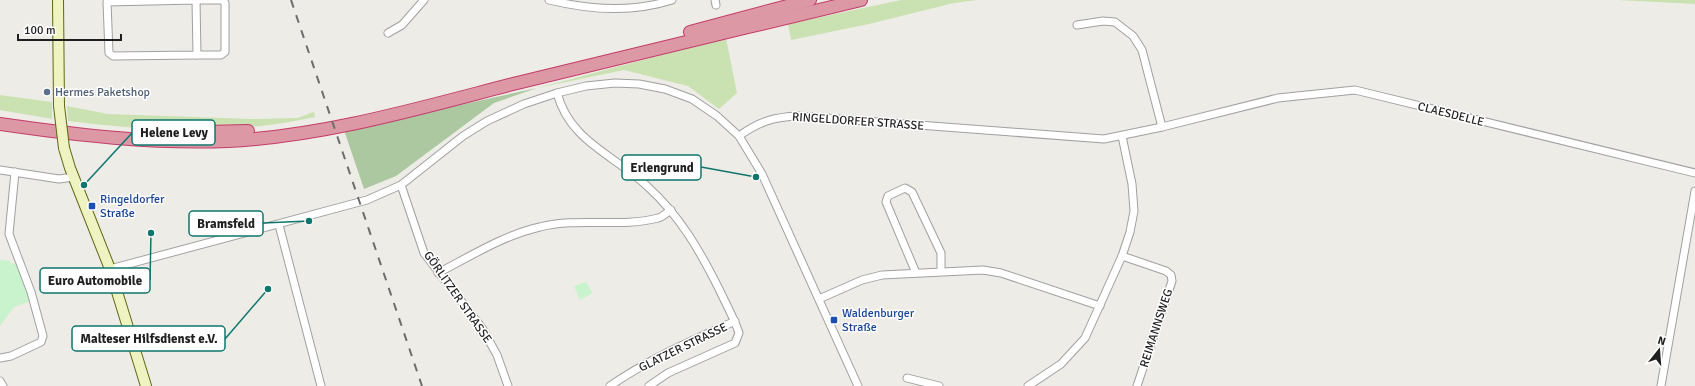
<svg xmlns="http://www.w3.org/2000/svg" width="1695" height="386" viewBox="0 0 1695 386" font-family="Signika,sans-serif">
  <rect width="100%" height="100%" fill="#eeece6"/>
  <g fill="#cae2b2">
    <polygon points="901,0 977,0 954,3 869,24 791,40 788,24"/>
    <polygon points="1618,0 1695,0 1695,4"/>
    <polygon points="726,38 737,93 719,109 688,86 624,70 537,88"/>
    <polygon points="0,95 52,102 52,119 0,110"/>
    <path d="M67,106L108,114L252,119L297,118L314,112L315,117C235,135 149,131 68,121Z"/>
  </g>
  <polygon fill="#acc8a0" points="537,88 494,103 396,176 364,189 344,130"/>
  <g fill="#c9f3cc">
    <polygon points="0,260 10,261 10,263 16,264 31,301 14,307 0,326"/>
    <polygon points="586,282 593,293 580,300 574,286"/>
  </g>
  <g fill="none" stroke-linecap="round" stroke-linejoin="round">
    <defs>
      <g id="street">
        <polygon points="196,0 197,55 113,56 109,53 107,2"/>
        <polyline points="196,0 215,0"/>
        <path d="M549,0C590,10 632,13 672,0"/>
        <polyline points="715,0 716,5"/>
        <polyline points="1077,25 1103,21 1115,22 1133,36 1142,50 1162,127"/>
        <polyline points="388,33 402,25 424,0"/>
        <polyline points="197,55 221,55 225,52 225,3 223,0 217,0"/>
        <path d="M557,93C570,142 615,155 648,187C680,216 700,251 719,289C726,304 734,318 739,333L735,343L668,373L649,386"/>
        <path d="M739,136C760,121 774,117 799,116L1104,139L1162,127L1278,98L1355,90L1695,173"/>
        <polyline points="0,170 59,179 74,177"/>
        <polyline points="401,185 424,253 482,328 497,355 508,386"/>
        <polyline points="279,225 321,386"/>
        <polyline points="1122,256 1166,271 1171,275 1172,281 1137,386"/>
        <polyline points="110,269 367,200 401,185 463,136 487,121 524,104 557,93 586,86 615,83 639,84 665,89 692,99 717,116 739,136 762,174 858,386"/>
        <path d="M438,273C471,256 504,235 540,227C579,217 620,228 658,218C663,217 667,212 671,210"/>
        <polyline points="916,273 886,202 888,196 905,188 912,192 941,253 941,271"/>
        <polyline points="819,299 862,280 882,275 983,270 1001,273 1100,306"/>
        <polyline points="0,358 11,356 41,342 43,336 31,292 9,234 15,172"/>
        <polyline points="907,378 939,386"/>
        <polyline points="0,381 3,386"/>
        <path d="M610,386C649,359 693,340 735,321"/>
        <polyline points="1028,386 1061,364 1085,338 1122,256 1130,232 1134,211 1132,184 1122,136"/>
        <polyline points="1661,386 1695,191"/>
      </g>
      <g id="secondary">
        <polyline points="58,0 59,106"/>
        <polyline points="64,148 70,168 110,269 146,386"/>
      </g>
      <g id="highway">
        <polyline points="690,32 810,0"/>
        <path d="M0,124C76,135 151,144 228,141C325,136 420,108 513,84C629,55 745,28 861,0"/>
        <polyline points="163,133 248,131"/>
      </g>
    </defs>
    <use href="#street" stroke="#a0a0a0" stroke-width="9"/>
    <use href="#secondary" stroke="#5f6913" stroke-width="12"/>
    <use href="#highway" stroke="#c43b6a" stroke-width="14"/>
    <use href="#street" stroke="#fff" stroke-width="7"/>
    <use href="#secondary" stroke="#eff2c1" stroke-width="10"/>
    <use href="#highway" stroke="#dc98a4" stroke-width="12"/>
    <polyline stroke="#6d6d6d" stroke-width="2" stroke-dasharray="8 8" stroke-linecap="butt" points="291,0 422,386"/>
    <defs>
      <polyline id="secondary-bridge" points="59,106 64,148"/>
    </defs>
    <use href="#secondary-bridge" stroke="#5f6913" stroke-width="12" stroke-linecap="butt"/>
    <use href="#secondary-bridge" stroke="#eff2c1" stroke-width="10"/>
  </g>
  <circle fill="#5c6f8a" stroke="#fff" stroke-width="1.5" cx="47" cy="92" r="4"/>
  <g fill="#1a4fb4" stroke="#fff" stroke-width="1.5">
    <rect x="88" y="202" width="8" height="8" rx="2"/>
    <rect x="830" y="316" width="8" height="8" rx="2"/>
  </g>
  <g text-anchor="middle" stroke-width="3" stroke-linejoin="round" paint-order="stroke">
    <g font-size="12" fill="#4e5e75" stroke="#fff" text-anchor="start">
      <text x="55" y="96">Hermes Paketshop</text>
    </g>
    <g font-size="12" fill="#1f1f1f" stroke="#fff">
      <text transform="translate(1451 114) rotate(14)" y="4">CLAESDELLE</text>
      <text transform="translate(858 121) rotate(4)" y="4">RINGELDORFER STRASSE</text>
      <text transform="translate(458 297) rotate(55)" y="4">GÖRLITZER STRASSE</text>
      <text transform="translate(1156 328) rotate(-72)" y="4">REIMANNSWEG</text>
      <text transform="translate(683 347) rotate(-26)" y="4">GLATZER STRASSE</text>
    </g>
    <g font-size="12" fill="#164399" stroke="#fff" text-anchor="start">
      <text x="100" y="203">Ringeldorfer<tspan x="100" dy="14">Straße</tspan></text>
      <text x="842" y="317">Waldenburger<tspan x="842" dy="14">Straße</tspan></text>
    </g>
  </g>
  <path fill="none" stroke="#0f766e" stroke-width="1.5" d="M84 185L132 133M756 177L701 167M309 221L263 223M151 233L150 280M268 289L225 339"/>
  <g fill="#0f766e" stroke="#fff" stroke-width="1.5">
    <circle cx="84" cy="185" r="4"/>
    <circle cx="756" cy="177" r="4"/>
    <circle cx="309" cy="221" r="4"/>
    <circle cx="151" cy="233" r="4"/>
    <circle cx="268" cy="289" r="4"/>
  </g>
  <g fill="#fff" stroke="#0f766e" stroke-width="1.5">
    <rect x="132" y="120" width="83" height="25" rx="4"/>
    <rect x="622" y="155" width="79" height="25" rx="4"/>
    <rect x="189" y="211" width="74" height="25" rx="4"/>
    <rect x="40" y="268" width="110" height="25" rx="4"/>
    <rect x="72" y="326" width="153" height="25" rx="4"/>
  </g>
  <g font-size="13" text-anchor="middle" font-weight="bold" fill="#1f1f1f">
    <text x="174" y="137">Helene Levy</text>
    <text x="662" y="172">Erlengrund</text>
    <text x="226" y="228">Bramsfeld</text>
    <text x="95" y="285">Euro Automobile</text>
    <text x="149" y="343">Malteser Hilfsdienst e.V.</text>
  </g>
  <g transform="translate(1659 350) rotate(17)" stroke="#ffffff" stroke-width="3" paint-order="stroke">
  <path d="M0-3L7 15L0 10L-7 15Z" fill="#1f1f1f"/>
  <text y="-6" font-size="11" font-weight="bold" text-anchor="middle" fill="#1f1f1f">N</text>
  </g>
  <path d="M18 34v6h103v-6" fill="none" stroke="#1f1f1f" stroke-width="2"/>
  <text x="24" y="34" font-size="12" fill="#1f1f1f" stroke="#ffffff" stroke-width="3" paint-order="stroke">100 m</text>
</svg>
